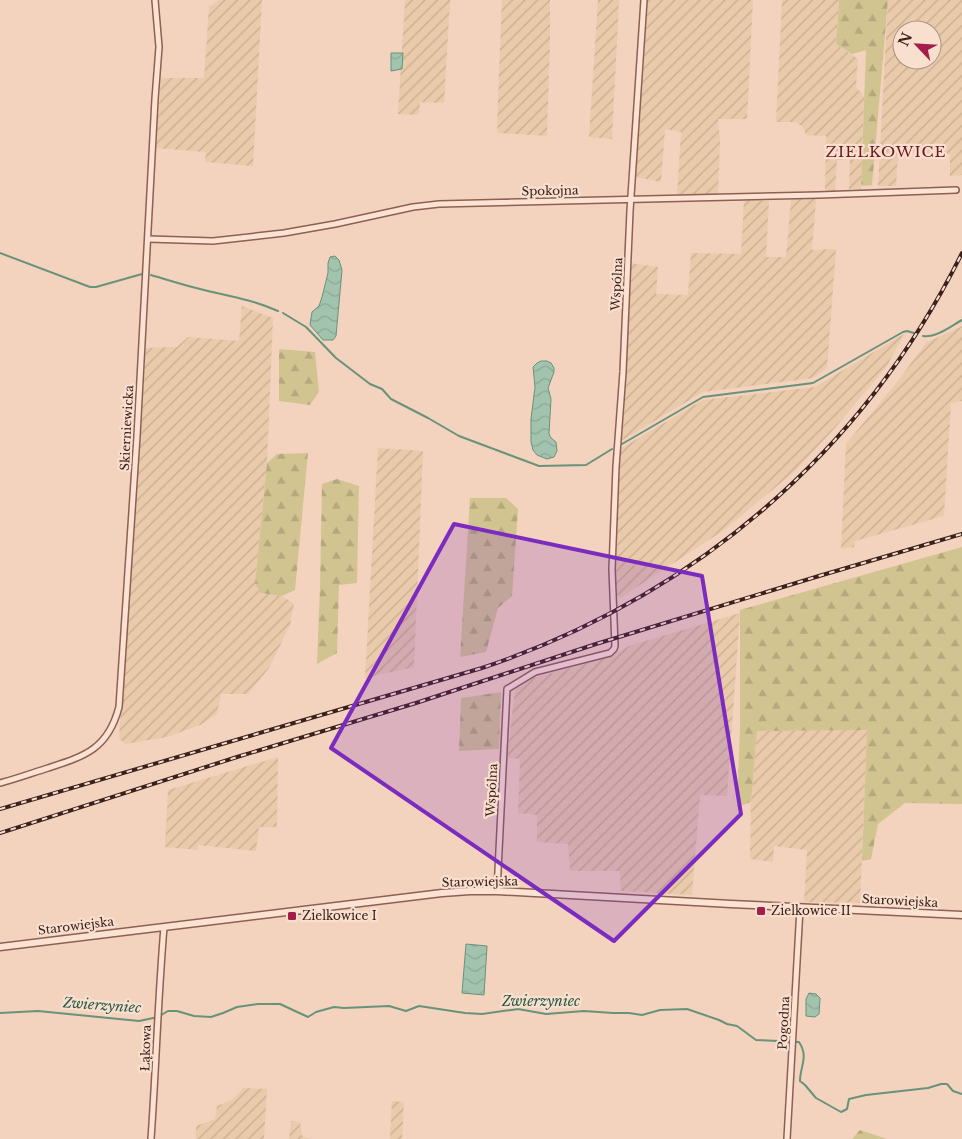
<svg xmlns="http://www.w3.org/2000/svg" width="962" height="1139" viewBox="0 0 962 1139" font-family="'Libre Baskerville',serif">
  <defs>
    <pattern id="farmland-furrows" width="10" height="10" patternUnits="userSpaceOnUse" patternTransform="scale(1.25)"><rect width="10" height="10" fill="#e9caaa"/><path d="M-1 1l2-2M0 10L10 0M9 11l2-2" fill="none" stroke="#c9ad92"/></pattern>
    <pattern id="forest-firs" width="22" height="20" patternUnits="userSpaceOnUse" patternTransform="scale(1.25)"><rect width="22" height="20" fill="#d2c491"/><path d="M5 1l3.5 6h-7zM16 11l3.5 6h-7z" fill="#b5a87c"/></pattern>
    <pattern id="water-waves" width="16" height="10" patternUnits="userSpaceOnUse" patternTransform="scale(1.25)"><rect width="16" height="10" fill="#a2c4af"/><path d="M0 5q4-4 8 0t8 0" fill="none" stroke="#8ca896"/></pattern>
  </defs>
  <rect width="100%" height="100%" fill="#f3d2be"/>
  <g fill="url(#farmland-furrows)" fill-rule="evenodd">
    <polygon points="219,0 262,0 253,166 205,162 206,152 156,148 161,78 204,78 209,7"/>
    <polygon points="405,0 450,0 444,103 420,102 419,115 398,114"/>
    <polygon points="502,0 550,0 550,38 547,136 498,133 497,125"/>
    <polygon points="598,0 619,0 612,139 589,137"/>
    <polygon points="648,0 753,0 747,119 718,119 720,140 718,194 677,195 681,132 665,129 661,182 636,177"/>
    <polygon points="782,0 839,0 836,44 858,59 856,87 864,97 861,189 849,189 850,159 837,160 835,191 825,191 826,136 806,135 803,127 796,122 776,122"/>
    <path d="M888,0H962V175L950,176V154L898,152L896,186H878ZM902,30H932V60H902Z"/>
    <polygon points="797,199 816,199 812,250 836,249 827,368 813,378 703,392 621,441 630,263 658,267 656,294 688,295 691,253 741,254 744,200 769,201 766,257 786,257 791,200"/>
    <polygon points="242,306 273,318 267,463 255,584 261,593 282,596 294,604 290,625 269,668 248,694 221,694 217,714 200,725 167,737 125,744 119,738 146,348 177,347 188,337 239,341"/>
    <polygon points="962,326 962,401 951,403 944,516 855,541 854,547 841,549 846,444 894,386 926,343"/>
    <polygon points="904,334 887,366 834,429 795,471 724,530 620,598 615,593 620,449 703,400 815,387"/>
    <polygon points="378,448 423,451 414,667 365,678"/>
    <polygon points="740,613 727,796 700,795 692,895 621,891 620,871 570,871 568,844 537,842 537,815 518,813 520,759 507,758 515,689 533,678 610,657 629,646"/>
    <polygon points="867,729 860,903 804,902 807,850 774,846 773,862 750,859 751,802 757,731"/>
    <polygon points="278,757 277,827 259,827 256,851 198,845 198,850 165,847 168,790"/>
    <polygon points="243,1088 267,1089 264,1139 196,1139 196,1126 215,1119 217,1106 232,1100"/>
    <polygon points="392,1101 404,1102 402,1139 390,1139"/>
    <polygon points="291,1121 300,1122 302,1136 311,1139 289,1139"/>
  </g>
  <g fill="url(#forest-firs)">
    <polygon points="839,0 888,0 872,185 861,186 866,50 852,54 836,44"/>
    <polygon points="279,349 315,352 319,392 310,405 279,401"/>
    <polygon points="308,453 295,590 282,596 261,593 255,584 267,463 277,454"/>
    <polygon points="337,479 359,486 357,583 339,585 337,653 317,664 320,587 322,484"/>
    <polygon points="470,498 506,498 518,509 512,596 498,608 486,652 460,657"/>
    <polygon points="962,547 962,804 905,803 878,824 871,859 862,861 867,730 757,731 751,802 737,807 740,727 740,610"/>
    <polygon points="501,692 499,749 459,751 461,698"/>
    <polygon points="860,1130 887,1139 896,1139 852,1139"/>
  </g>
  <g fill="url(#water-waves)" stroke="#68937a">
    <polygon points="391,53 403,53 402,69 391,71"/>
    <polygon points="335,256 339,260 342,270 336,336 333,340 323,340 310,325 312,312 319,306 322,297 328,273 328,263 330,257"/>
    <polygon points="541,361 547,361 551,363 554,368 554,372 548,388 551,399 549,434 551,438 556,442 557,451 554,457 547,459 537,455 533,450 531,442 531,419 535,387 533,367 537,363"/>
    <polygon points="466,944 487,946 484,995 462,993"/>
    <polygon points="809,993 816,994 820,998 819,1014 815,1017 806,1016 806,999"/>
  </g>
  <g fill="none" stroke-linecap="round" stroke-linejoin="round">
    <g stroke="#68937a" stroke-width="2">
      <polyline points="0,253 90,287 96,287 142,274"/>
      <path d="M151,275C168,280 184,285 200,289C228,296 251,299 278,311"/>
      <polyline points="283,313 306,327 336,358 370,384 382,389 391,399 428,418 459,436 539,466 586,465 612,449"/>
      <path d="M923,336C936,338 951,326 962,320"/>
      <polyline points="622,444 703,397 813,383 903,332 907,331 914,333"/>
      <path d="M0,1013L38,1011L139,1021L158,1017L168,1011H177L194,1016L211,1017L223,1013L237,1007L258,1004H280L308,1017L316,1012L334,1007L344,1008L389,1006L406,1011L419,1006L465,1013L482,1014L518,1009L546,1014L584,1011L613,1013H629L642,1015L660,1010L687,1009L719,1020L727,1024L737,1026L756,1040L799,1042C809,1057 800,1066 800,1081L805,1085L816,1098L841,1112L847,1109L849,1099L866,1095L928,1088L941,1084H947L953,1091L962,1094"/>
    </g>
    <defs>
      <g id="minor">
        <polyline points="148,239 213,241 284,233 335,224 413,207 439,204 819,195 956,190"/>
        <path d="M0,783C16,779 32,773 48,768C85,756 108,749 119,707L137,436L155,99L159,47L155,0"/>
        <polyline points="497,891 507,689 535,672 610,653 614,649 615,646 612,569 616,467 623,372 630,211 644,0"/>
        <path d="M151,1139C156,1068 158,998 164,927"/>
        <polyline points="787,1139 800,908"/>
      </g>
      <polyline id="tertiary" points="0,947 442,893 470,891 497,891 731,904 962,915"/>
    </defs>
    <use href="#minor" stroke="#8d6054" stroke-width="8"/>
    <use href="#tertiary" stroke="#8d6054" stroke-width="9"/>
    <use href="#minor" stroke="#fce2d2" stroke-width="5"/>
    <use href="#tertiary" stroke="#fce2d2" stroke-width="6"/>
    <defs>
      <g id="rail">
        <path d="M0,809L482,668C693,597 863,453 962,253"/>
        <polyline points="0,833 237,757 416,703 596,644 819,576 962,534"/>
      </g>
    </defs>
    <use href="#rail" stroke="#3b201b" stroke-width="4"/>
    <use href="#rail" stroke="#f9dfce" stroke-width="2" stroke-dasharray="5.5" stroke-linecap="butt"/>
  </g>
  <path fill="#7b2cbf" fill-opacity="0.2" stroke="#7b2cbf" stroke-width="4" stroke-linejoin="round" d="M454,524L702,576L741,814L614,941L331,748Z"/>
  <g fill="#a31e4a" stroke="#f9dfce" stroke-width="2">
    <rect x="756" y="906" width="10" height="10" rx="2.5"/>
    <rect x="287" y="911" width="10" height="10" rx="2.5"/>
  </g>
  <g text-anchor="middle" stroke-width="4.5" stroke-linejoin="round" paint-order="stroke">
    <g font-size="12" fill="#3b201b" stroke="#f9dfce">
      <text transform="translate(550 191) rotate(-1)" y="4">Spokojna</text>
      <text transform="translate(617 284) rotate(-87)" y="4">Wspólna</text>
      <text transform="translate(127 428) rotate(-87)" y="4">Skierniewicka</text>
      <text transform="translate(492 790) rotate(-87)" y="4">Wspólna</text>
      <text transform="translate(480 882) rotate(-1)" y="4">Starowiejska</text>
      <text transform="translate(900 901) rotate(3)" y="4">Starowiejska</text>
      <text transform="translate(76 926) rotate(-7)" y="4">Starowiejska</text>
      <text transform="translate(784 1023) rotate(-87)" y="4">Pogodna</text>
      <text transform="translate(146 1048) rotate(-88)" y="4">Łąkowa</text>
    </g>
    <g font-size="12" fill="#3b201b" stroke="#f9dfce" text-anchor="start">
      <text x="771" y="915">Zielkowice II</text>
      <text x="302" y="920">Zielkowice I</text>
    </g>
    <g font-size="14" font-style="italic" fill="#285c48" stroke="#f9dfce">
      <text x="541" y="1006">Zwierzyniec</text>
      <text transform="translate(102 1005) rotate(4)" y="5">Zwierzyniec</text>
    </g>
    <g font-size="15" letter-spacing="1" fill="#6c1520" stroke="#f9dfce">
      <text x="886" y="157">ZIELKOWICE</text>
    </g>
  </g>
  <g transform="translate(917 45) rotate(295)"><circle r="24" fill="#f9dfce" stroke="#ad9386"/>
  <path d="M0-4L9 19L0 12L-9 19Z" fill="#a31e4a"/>
  <text y="-8" font-size="14" font-weight="bold" text-anchor="middle" fill="#3b201b">N</text>
  </g>
</svg>
